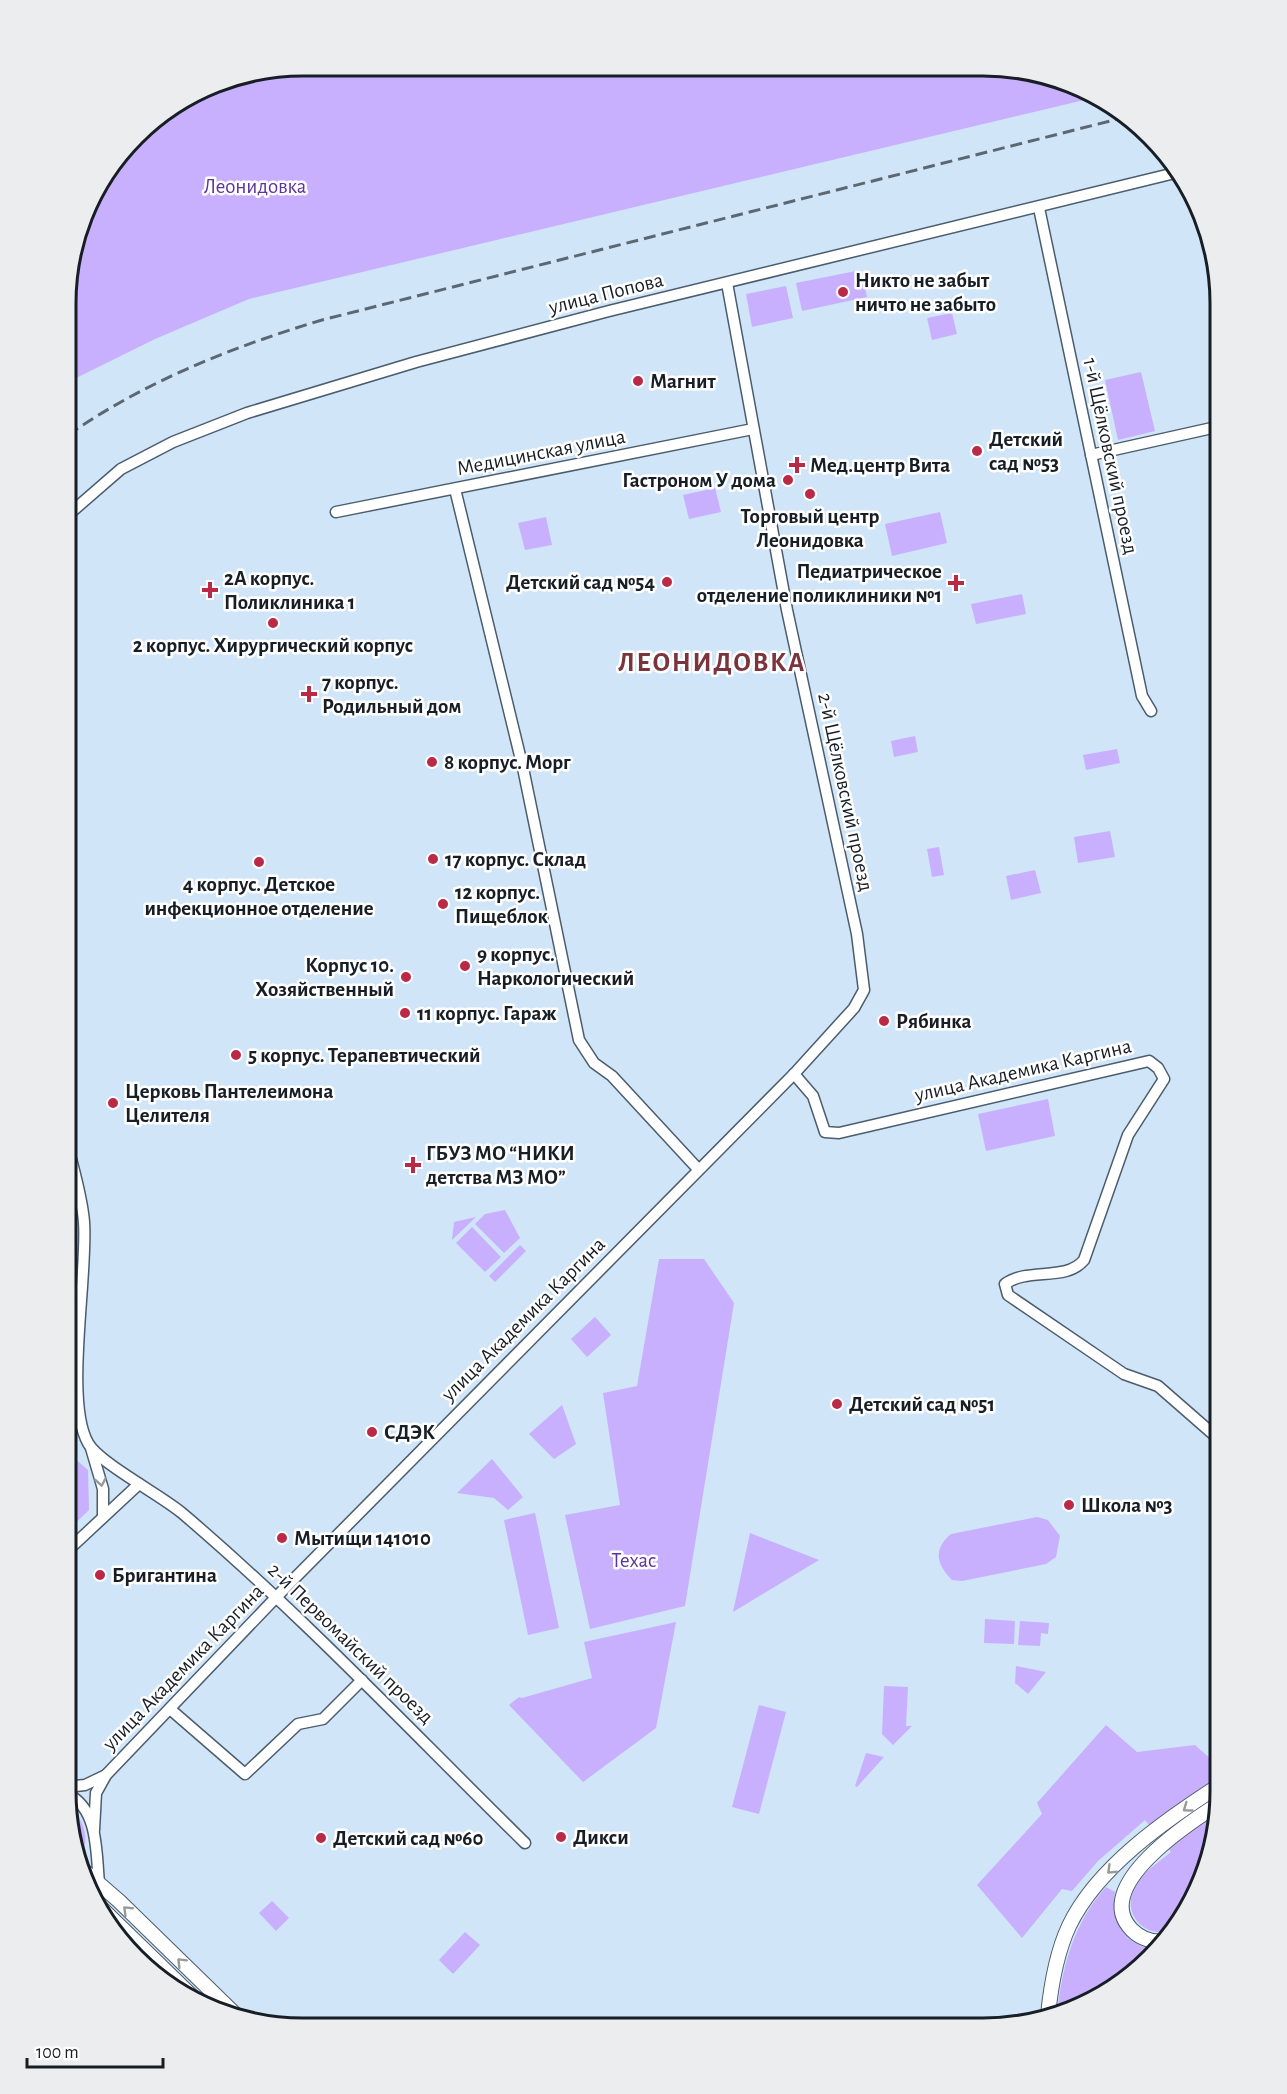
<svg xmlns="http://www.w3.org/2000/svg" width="1287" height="2094" viewBox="0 0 1287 2094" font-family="'Alegreya Sans',sans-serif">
  <rect width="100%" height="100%" fill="#d0e5f8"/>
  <g fill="#c8b0fe">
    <polygon points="303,66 1015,68 1075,84 1097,97 249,299 155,339 68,382 68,273 91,198 147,125 213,84"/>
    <polygon points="861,270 867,297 802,311 796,283"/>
    <polygon points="786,286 793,318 752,327 746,294"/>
    <polygon points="952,313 957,334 932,340 927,318"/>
    <polygon points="1141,372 1155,431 1118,440 1105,380"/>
    <polygon points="715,488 721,512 689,519 683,495"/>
    <polygon points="940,512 947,543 892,556 885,524"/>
    <polygon points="546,517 552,545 525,550 518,523"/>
    <polygon points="1022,594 1026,614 976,624 971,604"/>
    <polygon points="915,736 918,752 894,757 891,741"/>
    <polygon points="1117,749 1120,763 1086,770 1083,755"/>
    <polygon points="1110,831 1115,857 1078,863 1074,837"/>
    <polygon points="939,847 944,875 932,877 927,849"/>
    <polygon points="1035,870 1041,893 1011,900 1006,876"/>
    <polygon points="1048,1099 1055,1136 986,1151 978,1114"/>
    <polygon points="505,1210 520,1238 504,1253 475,1224 485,1214"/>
    <polygon points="476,1217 452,1240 454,1222"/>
    <polygon points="472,1227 501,1257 485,1272 456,1243"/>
    <polygon points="520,1245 526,1251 495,1282 489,1276"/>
    <polygon points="659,1259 704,1259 734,1303 685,1606 590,1629 565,1515 620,1505 603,1393 637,1386"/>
    <polygon points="595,1317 611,1335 587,1357 571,1339"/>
    <polygon points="562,1405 576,1444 554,1459 529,1434"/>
    <polygon points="66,1451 88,1470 89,1510 66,1532"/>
    <polygon points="492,1459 523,1497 508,1510 494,1498 457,1493"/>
    <polygon points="535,1513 559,1628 528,1635 504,1520"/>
    <path d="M1037,1517L1048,1520L1060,1536L1056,1557L1046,1564L962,1581L952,1580C936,1564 933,1549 951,1534Z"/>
    <polygon points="750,1533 819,1560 733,1612"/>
    <polygon points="985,1619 1015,1621 1014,1644 984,1643"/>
    <polygon points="1020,1621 1049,1623 1048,1634 1041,1633 1040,1646 1018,1645"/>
    <polygon points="676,1622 656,1728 583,1782 509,1705 519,1697 522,1698 592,1678 584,1642"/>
    <polygon points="1016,1666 1046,1672 1028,1694 1015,1683"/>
    <polygon points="884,1686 908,1687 906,1726 912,1726 893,1745 882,1734"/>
    <polygon points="759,1705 786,1712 759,1814 732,1807"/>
    <path d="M1106,1725L1137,1752L1195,1745L1220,1767L1204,1790L1220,1807L1213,1839L1202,1851L1209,1857L1203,1881L1175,1930C1146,1941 1119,1914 1136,1885C1144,1871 1159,1862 1171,1852L1145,1820L1098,1861L1072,1891L1062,1889L1022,1938L977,1885L1042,1814L1037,1803Z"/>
    <polygon points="866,1753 884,1757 857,1787 855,1786"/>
    <path d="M69,1806C85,1821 89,1837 82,1857L79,1854Z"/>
    <path d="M1106,1887L1115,1892C1110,1922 1126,1947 1157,1950C1129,1978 1097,2006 1057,2013C1063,1965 1073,1924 1106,1887Z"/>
    <polygon points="272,1901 289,1918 276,1931 259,1913"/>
    <polygon points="465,1932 480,1945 453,1974 439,1960"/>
  </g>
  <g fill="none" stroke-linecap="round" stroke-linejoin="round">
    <defs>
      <g id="minor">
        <polyline points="1039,208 1142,696 1151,711"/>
        <polyline points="1091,455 1221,426"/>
        <polyline points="455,489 523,768 579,1040 594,1063 612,1076 698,1169"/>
        <polyline points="336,512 753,429"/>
        <polyline points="68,515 121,469 173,442 247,413 416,362 609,311 1179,172"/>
        <path d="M794,1074L813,1096L825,1132L839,1133L1149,1061L1158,1068L1164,1079L1128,1135L1084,1260C1066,1282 1028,1267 1005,1284L1008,1295L1124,1374L1158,1386L1221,1441"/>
        <path d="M67,1143C73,1168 82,1196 84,1222C88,1276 64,1401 88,1443C99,1463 161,1495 182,1513C303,1616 412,1732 525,1843"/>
        <polyline points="91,1448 103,1489 103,1517"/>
        <polyline points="66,1552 139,1484"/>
        <polyline points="170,1709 245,1774 298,1724 323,1719 362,1680"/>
        <polyline points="66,1787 85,1785 106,1775"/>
        <path d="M67,1794C99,1808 96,1854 99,1883"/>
        <polyline points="94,1830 96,1793 106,1775 286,1587 794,1074 854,1008 864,990 857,934 787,610 727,283"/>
      </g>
      <g id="major">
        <polyline points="82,1869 119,1901 238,2017"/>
        <polyline points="96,1903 198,2002"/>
        <path d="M1167,1941C1154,1943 1141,1939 1132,1930C1089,1887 1190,1822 1220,1803"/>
        <path d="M1048,2015C1051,1985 1056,1954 1069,1926C1097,1867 1167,1819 1220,1785"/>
      </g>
    </defs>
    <use href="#minor" stroke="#4b5c6d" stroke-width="13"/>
    <use href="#major" stroke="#4b5c6d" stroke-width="16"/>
    <use href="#minor" stroke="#fff" stroke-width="10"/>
    <use href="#major" stroke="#fff" stroke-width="14"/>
    <path stroke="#5b6873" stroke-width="3" stroke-dasharray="12 6" stroke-linecap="butt" d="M68,435C146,381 232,347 322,320L1130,116"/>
  </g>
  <defs><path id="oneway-chevron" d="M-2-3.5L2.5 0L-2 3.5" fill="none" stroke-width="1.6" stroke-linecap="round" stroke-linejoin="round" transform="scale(1.5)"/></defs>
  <g stroke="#979a9d">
    <use href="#oneway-chevron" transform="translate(101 1482) rotate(80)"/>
    <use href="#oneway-chevron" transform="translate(1187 1808) rotate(144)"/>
    <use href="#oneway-chevron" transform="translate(1111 1870) rotate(136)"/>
    <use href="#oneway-chevron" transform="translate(127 1910) rotate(-136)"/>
    <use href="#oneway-chevron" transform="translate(181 1962) rotate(-135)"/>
  </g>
  <g fill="#ba2946" stroke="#fff" stroke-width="2">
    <circle cx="843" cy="292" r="6"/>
    <circle cx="638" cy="381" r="6"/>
    <circle cx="977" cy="451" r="6"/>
    <path d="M794 456h6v6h6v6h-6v6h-6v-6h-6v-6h6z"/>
    <circle cx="788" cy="480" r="6"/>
    <circle cx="810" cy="494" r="6"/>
    <circle cx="667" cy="582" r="6"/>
    <path d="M953 574h6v6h6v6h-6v6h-6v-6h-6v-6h6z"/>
    <path d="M207 581h6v6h6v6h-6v6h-6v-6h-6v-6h6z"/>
    <circle cx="273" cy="623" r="6"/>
    <path d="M306 685h6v6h6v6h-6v6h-6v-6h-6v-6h6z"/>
    <circle cx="432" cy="762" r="6"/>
    <circle cx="433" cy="859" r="6"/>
    <circle cx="259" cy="862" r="6"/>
    <circle cx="443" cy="904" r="6"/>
    <circle cx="465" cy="966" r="6"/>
    <circle cx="406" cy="977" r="6"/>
    <circle cx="405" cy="1013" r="6"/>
    <circle cx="884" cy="1021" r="6"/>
    <circle cx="236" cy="1055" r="6"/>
    <circle cx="113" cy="1103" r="6"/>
    <path d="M410 1156h6v6h6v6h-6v6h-6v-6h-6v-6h6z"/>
    <circle cx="837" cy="1404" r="6"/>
    <circle cx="372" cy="1432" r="6"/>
    <circle cx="1069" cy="1505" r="6"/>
    <circle cx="282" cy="1538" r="6"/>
    <circle cx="100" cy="1575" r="6"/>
    <circle cx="561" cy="1837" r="6"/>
    <circle cx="321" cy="1838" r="6"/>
  </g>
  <g text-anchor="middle" stroke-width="5" stroke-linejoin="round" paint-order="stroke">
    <g font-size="21" fill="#5d3499" stroke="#fff">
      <text x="255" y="193">Леонидовка</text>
      <text x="634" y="1567">Техас</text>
    </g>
    <g font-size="21" font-weight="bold" fill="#171e25" stroke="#fff" text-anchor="start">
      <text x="855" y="287">Никто не забыт<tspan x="855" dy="24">ничто не забыто</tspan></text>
      <text x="650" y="388">Магнит</text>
      <text x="989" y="446">Детский<tspan x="989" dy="24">сад №53</tspan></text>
      <text x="810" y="472">Мед.центр Вита</text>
      <text x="776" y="487" text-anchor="end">Гастроном У дома</text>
      <text x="810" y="523" text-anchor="middle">Торговый центр<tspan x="810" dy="24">Леонидовка</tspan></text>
      <text x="942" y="578" text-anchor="end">Педиатрическое<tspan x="942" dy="24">отделение поликлиники №1</tspan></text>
      <text x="224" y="585">2А корпус.<tspan x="224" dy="24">Поликлиника 1</tspan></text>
      <text x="655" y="589" text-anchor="end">Детский сад №54</text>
      <text x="273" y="652" text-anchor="middle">2 корпус. Хирургический корпус</text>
      <text x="322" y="689">7 корпус.<tspan x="322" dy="24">Родильный дом</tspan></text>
      <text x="444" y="769">8 корпус. Морг</text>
      <text x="445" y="866">17 корпус. Склад</text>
      <text x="259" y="891" text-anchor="middle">4 корпус. Детское<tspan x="259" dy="24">инфекционное отделение</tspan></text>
      <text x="455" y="899">12 корпус.<tspan x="455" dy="24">Пищеблок</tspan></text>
      <text x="477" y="961">9 корпус.<tspan x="477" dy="24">Наркологический</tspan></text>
      <text x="394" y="972" text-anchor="end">Корпус 10.<tspan x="394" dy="24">Хозяйственный</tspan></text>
      <text x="417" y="1020">11 корпус. Гараж</text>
      <text x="896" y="1028">Рябинка</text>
      <text x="248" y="1062">5 корпус. Терапевтический</text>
      <text x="125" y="1098">Церковь Пантелеимона<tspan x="125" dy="24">Целителя</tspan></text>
      <text x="426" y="1160">ГБУЗ МО “НИКИ<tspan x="426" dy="24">детства МЗ МО”</tspan></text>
      <text x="849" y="1411">Детский сад №51</text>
      <text x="384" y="1439">СДЭК</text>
      <text x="1081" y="1512">Школа №3</text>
      <text x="294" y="1545">Мытищи 141010</text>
      <text x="112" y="1582">Бригантина</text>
      <text x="573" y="1844">Дикси</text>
      <text x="333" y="1845">Детский сад №60</text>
    </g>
    <g font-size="21" fill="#171e25" stroke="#fff">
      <text transform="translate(606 293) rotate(-14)" y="7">улица Попова</text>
      <text transform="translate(541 452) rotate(-11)" y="7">Медицинская улица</text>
      <text transform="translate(1111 456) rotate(78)" y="7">1-й Щёлковский проезд</text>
      <text transform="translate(846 792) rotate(78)" y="7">2-й Щёлковский проезд</text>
      <text transform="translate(1023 1070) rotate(-13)" y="7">улица Академика Каргина</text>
      <text transform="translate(523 1319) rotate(-45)" y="7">улица Академика Каргина</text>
      <text transform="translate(351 1643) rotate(44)" y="7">2-й Первомайский проезд</text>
      <text transform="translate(183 1667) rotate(-46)" y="7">улица Академика Каргина</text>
    </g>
    <g font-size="27" font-weight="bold" letter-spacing="1.5" fill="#7b333c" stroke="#fff">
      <text x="712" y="671">ЛЕОНИДОВКА</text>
    </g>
  </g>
  <path d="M0 0H1287V2094H0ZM303 76H983A227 227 0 0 1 1210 303V1791A227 227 0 0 1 983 2018H303A227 227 0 0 1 76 1791V303A227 227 0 0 1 303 76Z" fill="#ecedee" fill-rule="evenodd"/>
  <path fill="none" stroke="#171e25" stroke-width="3" d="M303 76H983A227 227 0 0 1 1210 303V1791A227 227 0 0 1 983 2018H303A227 227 0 0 1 76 1791V303A227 227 0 0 1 303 76Z"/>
  <path d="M27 2058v9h136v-9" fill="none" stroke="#171e25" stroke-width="3"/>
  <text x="36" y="2058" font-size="18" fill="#171e25" stroke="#ffffff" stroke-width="4.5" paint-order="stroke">100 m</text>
</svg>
